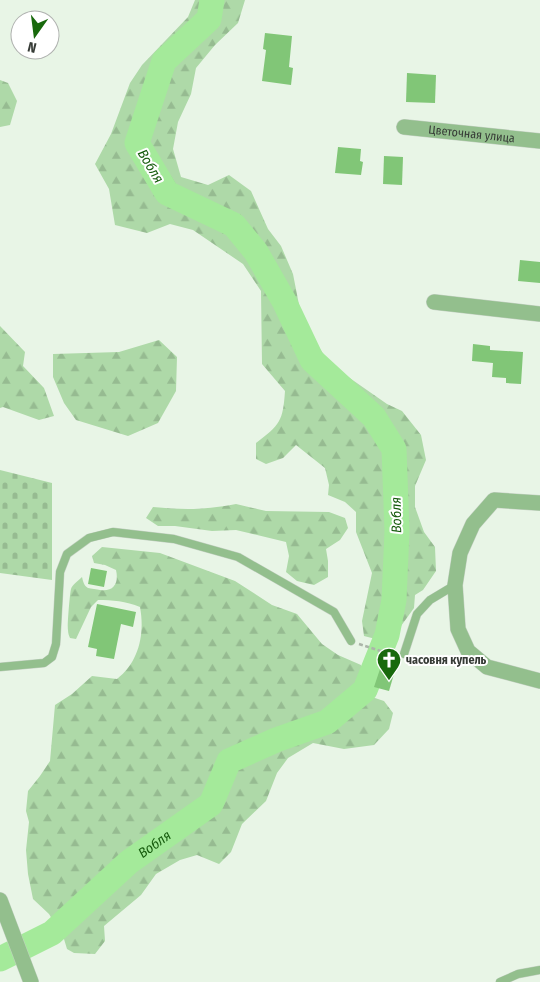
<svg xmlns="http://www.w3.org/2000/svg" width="540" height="982" viewBox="0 0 540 982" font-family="'Fira Sans Condensed',sans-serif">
  <defs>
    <pattern id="forest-firs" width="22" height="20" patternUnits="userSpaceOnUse" patternTransform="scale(1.25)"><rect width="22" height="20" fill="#aed9a8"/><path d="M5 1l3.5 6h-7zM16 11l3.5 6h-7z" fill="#96bb91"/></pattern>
    <pattern id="cemetery-stones" width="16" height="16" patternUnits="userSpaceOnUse" patternTransform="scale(1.25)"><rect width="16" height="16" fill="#aed9a8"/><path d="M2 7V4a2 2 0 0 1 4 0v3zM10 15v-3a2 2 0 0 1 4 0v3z" fill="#96bb91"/></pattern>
  </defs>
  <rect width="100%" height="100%" fill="#e8f5e6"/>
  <g fill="url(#forest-firs)">
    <path d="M195,0H245L238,23L215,45L196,68L191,94L178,122L173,149L181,177L208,185L229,175L251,191L268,229L281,246L293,274L301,315L314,340L331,365L387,404L402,411L421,435L426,460L415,486V507L424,532L435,547L436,571L423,590L415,595L414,608L401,626L396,640L391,643L364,636L362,621L372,573L356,532V512L345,502L328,495L329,485L325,468L296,445L283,458L266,464L256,459V443C280,425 283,421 285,391L262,364L261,291L243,264L193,230L170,224L147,233L115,225L109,189L95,164L111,134L130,83L142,65L188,17Z"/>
    <polygon points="0,80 8,83 17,101 10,125 0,127"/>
    <polygon points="0,326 25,352 23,366 44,388 54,416 39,420 3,407 0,408"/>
    <polygon points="159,340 177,357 176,391 158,423 128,436 76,420 64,403 53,377 53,354 119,352"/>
    <path d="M236,504L266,511L329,512L345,518L348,528L340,540L326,549L328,561V577L314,585L297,581L286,572L289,556L286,542L236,530L212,531L175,526H158L146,518L153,507C184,510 205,510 236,504Z"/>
    <path d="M102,547L160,553L235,581L272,605L297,614L322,644L338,655L361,665L362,680L369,696L384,701L393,713L389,729L374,745L344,749L313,743L288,758L277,773L266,801L242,824L231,852L219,864L197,855L180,860L156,874L141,895L104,926L105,941L95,954L74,953L67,949L64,939L49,914L33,899L28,874L26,850L29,822L26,811L28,791L40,776L50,761L55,705L72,694L92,676L117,679C139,662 145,634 140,607C126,601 112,600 98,600L91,607L76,639L70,638C69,636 68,633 68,630C67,627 70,592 71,589C72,585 78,581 82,577C83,581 84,586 88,588C91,589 97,589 100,590C114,592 119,583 116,570L105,565L94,563L92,556Z"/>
  </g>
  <polygon fill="url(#cemetery-stones)" points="0,470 52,483 52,580 0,573"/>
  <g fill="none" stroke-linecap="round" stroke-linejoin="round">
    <path stroke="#a4ea9a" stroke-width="25" id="s1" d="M0,959L52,933L129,862L211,804L229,761L276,740L327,722L365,690L387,635L394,600L397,531L394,449L374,417L312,360L284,301L256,252L234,225L167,193L137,143L164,61L209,19L212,0"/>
  </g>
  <g fill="#81c677">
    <polygon points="265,33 292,36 289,67 293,68 291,85 262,81 266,50 263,49"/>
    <polygon points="407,73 436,75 435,103 406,102"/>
    <polygon points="338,147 361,149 360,161 363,162 361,175 335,173"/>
    <polygon points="384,156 403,157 402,185 383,184"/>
    <polygon points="520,260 540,262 540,283 518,281"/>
    <polygon points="473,344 490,346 490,350 523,352 521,384 506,383 506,378 492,377 493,363 472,361"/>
    <polygon points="91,568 107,571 104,587 88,584"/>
    <polygon points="97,604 136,612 133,627 121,624 114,659 96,656 97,649 88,647"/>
    <polygon points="380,669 394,674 389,691 374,687"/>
  </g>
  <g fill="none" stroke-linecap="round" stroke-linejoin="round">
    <defs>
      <g id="service">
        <polyline points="404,654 417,614 430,600 455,585"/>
        <polyline points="0,667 44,663 52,657 56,644 60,572 67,554 89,538 113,532 174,539 238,557 334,612 351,641"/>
        <polyline points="500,982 518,974 540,970"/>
      </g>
      <g id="minor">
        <path id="s2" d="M404,127L540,141"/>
        <polyline points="434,302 540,314"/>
        <polyline points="540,503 494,500 473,524 460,553 455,585 458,629 468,651 487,667 540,681"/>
      </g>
      <polyline id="tertiary" points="0,900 31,982"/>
    </defs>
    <use href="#service" stroke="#c4d0c3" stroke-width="9"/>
    <use href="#minor" stroke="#c4d0c3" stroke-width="16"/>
    <use href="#tertiary" stroke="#c4d0c3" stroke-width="16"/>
    <polyline stroke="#abb5a9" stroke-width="2.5" stroke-dasharray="4 2.5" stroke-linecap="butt" points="359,644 387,653 392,657 392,665"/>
    <use href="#service" stroke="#93bf8d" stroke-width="8"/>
    <use href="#minor" stroke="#93bf8d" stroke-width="15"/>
    <use href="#tertiary" stroke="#93bf8d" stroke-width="15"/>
  </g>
  <defs>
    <symbol id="church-pin" viewBox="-11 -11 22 30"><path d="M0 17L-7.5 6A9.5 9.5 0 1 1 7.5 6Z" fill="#18690c" stroke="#fff"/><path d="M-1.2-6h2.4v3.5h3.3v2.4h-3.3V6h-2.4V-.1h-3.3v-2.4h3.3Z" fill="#fff"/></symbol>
  </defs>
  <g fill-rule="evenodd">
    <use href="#church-pin" x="375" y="646" width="28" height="38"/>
  </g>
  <g text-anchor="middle" stroke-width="4" stroke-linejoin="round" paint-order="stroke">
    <g font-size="12" fill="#363b36" stroke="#fff">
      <text dy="4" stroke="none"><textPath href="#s2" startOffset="68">Цветочная улица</textPath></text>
    </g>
    <g font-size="12" font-weight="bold" fill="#363b36" stroke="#fff" text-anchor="start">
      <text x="406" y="664">часовня купель</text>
    </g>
    <g font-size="14" font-style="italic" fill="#165b0d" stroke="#fff">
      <text transform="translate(151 166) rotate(59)" y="5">Вобля</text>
      <text transform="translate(396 515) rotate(-91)" y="5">Вобля</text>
      <text dy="5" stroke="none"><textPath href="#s1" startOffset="194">Вобля</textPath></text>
    </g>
  </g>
  <g transform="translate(35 35) rotate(194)"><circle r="24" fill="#ffffff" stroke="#afb1af"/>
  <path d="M0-4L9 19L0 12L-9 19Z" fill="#18690c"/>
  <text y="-8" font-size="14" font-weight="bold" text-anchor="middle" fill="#363b36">N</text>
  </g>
</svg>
